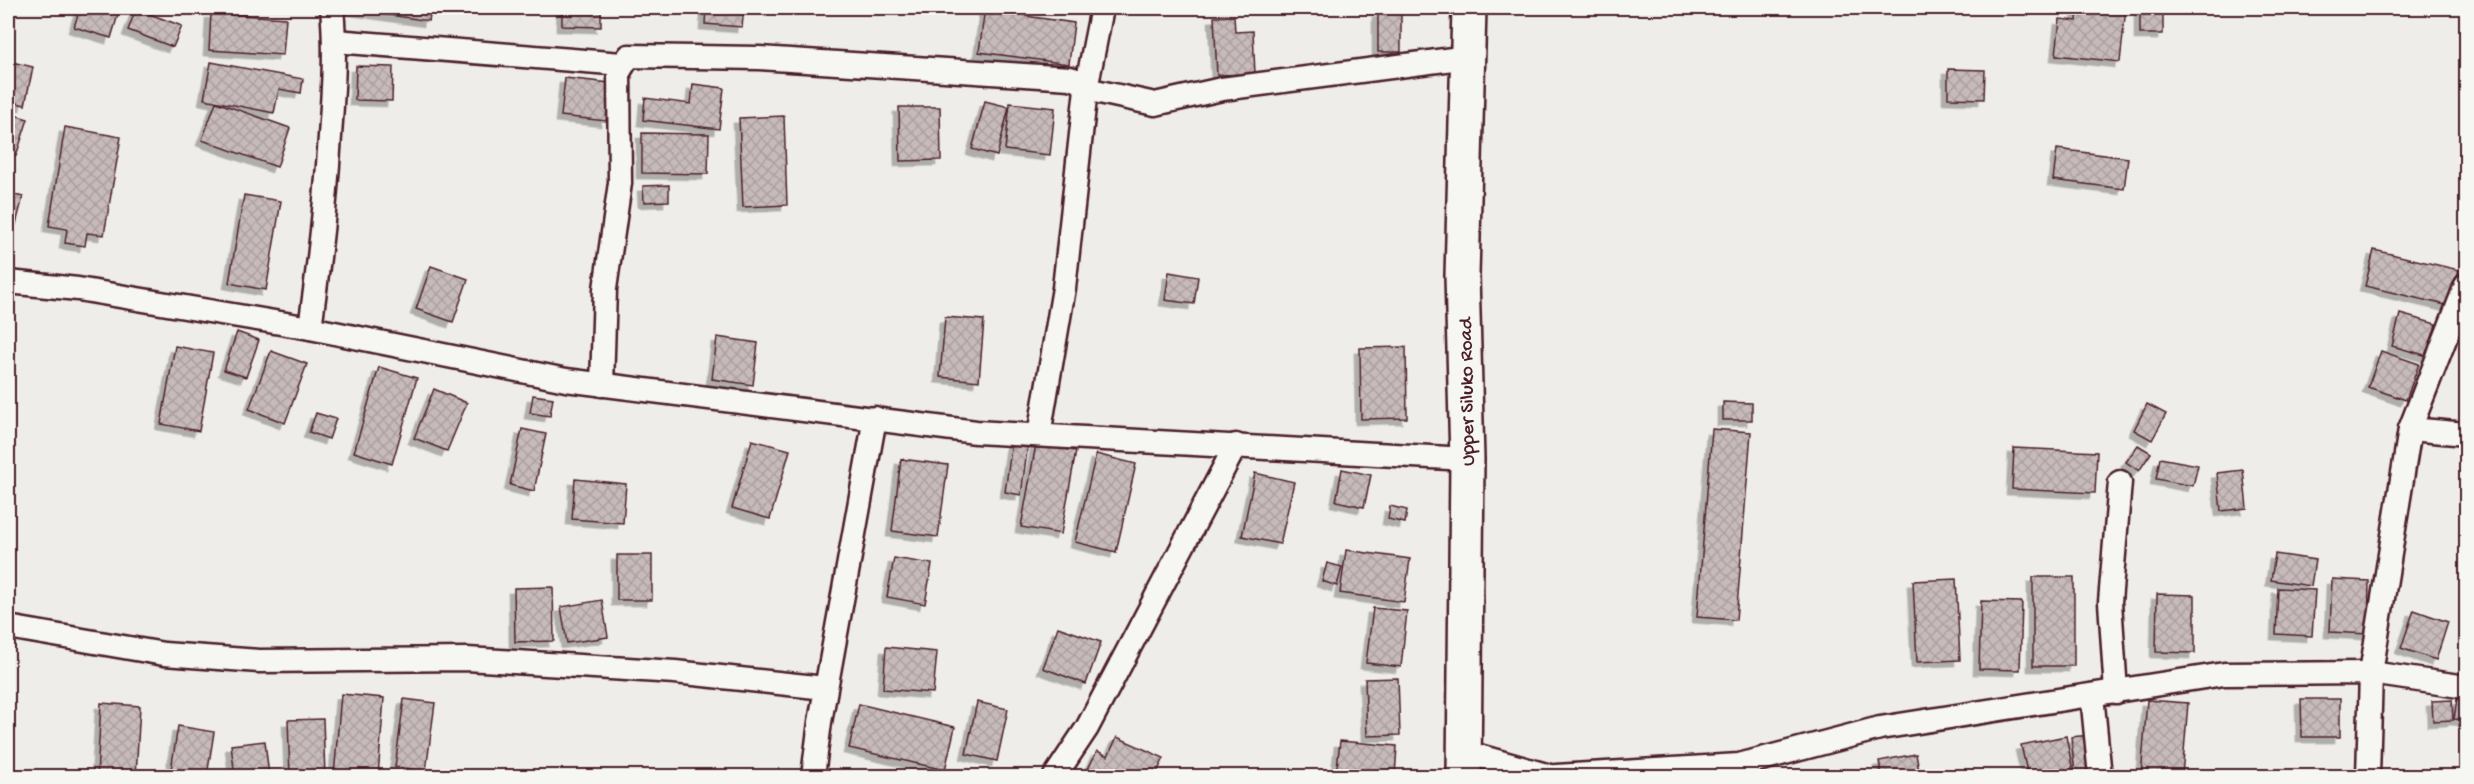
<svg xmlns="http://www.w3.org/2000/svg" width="2474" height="784" viewBox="0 0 2474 784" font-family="'Gochi Hand',sans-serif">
  <defs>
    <pattern id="building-cross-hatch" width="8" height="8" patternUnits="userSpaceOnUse" patternTransform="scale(1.5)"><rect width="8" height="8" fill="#c6babb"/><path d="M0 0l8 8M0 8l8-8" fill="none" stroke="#ac9fa1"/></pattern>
    <filter id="shadow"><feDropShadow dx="-5.5" dy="5.5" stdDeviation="0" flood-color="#0004"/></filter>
  </defs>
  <rect width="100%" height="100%" fill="#efedea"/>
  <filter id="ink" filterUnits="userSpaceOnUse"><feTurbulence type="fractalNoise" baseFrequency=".0167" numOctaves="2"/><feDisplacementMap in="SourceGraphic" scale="12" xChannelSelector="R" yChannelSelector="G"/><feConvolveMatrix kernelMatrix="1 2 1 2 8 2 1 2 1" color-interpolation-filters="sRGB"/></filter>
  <g filter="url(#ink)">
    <g fill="url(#building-cross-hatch)" stroke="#4a1f2b" stroke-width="1.5" filter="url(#shadow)">
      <polygon points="80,8 120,8 111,38 74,27"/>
      <polygon points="343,8 431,8 429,21"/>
      <polygon points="562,8 601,8 601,27 562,26"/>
      <polygon points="706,8 744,8 742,27 705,24"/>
      <polygon points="985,8 1027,10 1026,16 1074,23 1069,64 979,52"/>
      <polygon points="2078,8 2126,8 2120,62 2056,55 2060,19 2077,21"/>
      <rect x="2140" y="8" width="23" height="26"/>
      <polygon points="136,9 182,26 173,47 128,30"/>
      <rect x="1378" y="12" width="23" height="40"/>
      <polygon points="211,13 286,18 283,55 209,50"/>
      <polygon points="1234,16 1235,32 1253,31 1255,74 1217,75 1214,17"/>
      <polygon points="8,61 33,67 25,105 8,101"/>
      <polygon points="211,62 303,79 301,93 279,89 274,113 204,99"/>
      <polygon points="356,66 393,67 392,101 355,100"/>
      <polygon points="1948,69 1985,70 1984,99 1948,98"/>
      <polygon points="565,78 610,83 606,121 561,116"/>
      <polygon points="693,84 724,88 719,129 643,120 645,98 691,104"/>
      <polygon points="985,101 1009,107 997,156 972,149"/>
      <polygon points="216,102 290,128 277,167 202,140"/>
      <polygon points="1010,103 1055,108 1050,155 1005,150"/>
      <polygon points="899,107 940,107 941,160 900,161"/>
      <polygon points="8,113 28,119 16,156 8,153"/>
      <polygon points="784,116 787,205 743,207 739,118"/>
      <polygon points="65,127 121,137 104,235 87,233 85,246 65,243 67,229 49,226"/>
      <polygon points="642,133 709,134 708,174 642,173"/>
      <polygon points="2057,149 2128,158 2124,189 2053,180"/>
      <polygon points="669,185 669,201 644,202 643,186"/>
      <polygon points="8,193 23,197 10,247 8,246"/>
      <polygon points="244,195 281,201 266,290 229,283"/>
      <polygon points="2374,250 2459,270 2450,306 2365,286"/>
      <polygon points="431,266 468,279 453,322 416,309"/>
      <polygon points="1169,272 1198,277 1194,304 1165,300"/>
      <polygon points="2400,314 2436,324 2428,356 2392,346"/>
      <polygon points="945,317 984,320 979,381 940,377"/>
      <polygon points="237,332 259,340 246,377 224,370"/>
      <polygon points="717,337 758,343 753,385 712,379"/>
      <polygon points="175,346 213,353 199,431 161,424"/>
      <polygon points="1406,347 1407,418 1361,419 1360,348"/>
      <polygon points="271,351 307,364 285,423 249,409"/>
      <polygon points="2381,351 2419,364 2406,400 2368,387"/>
      <polygon points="379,367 417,378 392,464 354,452"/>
      <polygon points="434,389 467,403 447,451 414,438"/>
      <polygon points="533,395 553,398 550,416 530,413"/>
      <polygon points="1723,402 1752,403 1752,420 1723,420"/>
      <polygon points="2147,404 2166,414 2152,440 2134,430"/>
      <polygon points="316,413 336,419 329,439 309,432"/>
      <polygon points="522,429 546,434 534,491 510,485"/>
      <polygon points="1712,429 1751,432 1736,620 1697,617"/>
      <polygon points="752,440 790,450 770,519 732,508"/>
      <polygon points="1012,442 1028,444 1021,495 1005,492"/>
      <polygon points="1036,444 1076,451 1061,534 1021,527"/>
      <polygon points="2138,445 2151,453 2139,471 2126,462"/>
      <polygon points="2014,448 2097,452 2095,493 2012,489"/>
      <polygon points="1096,454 1136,464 1116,552 1075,542"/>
      <polygon points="2160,458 2198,465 2193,486 2156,479"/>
      <polygon points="901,459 948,465 938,537 892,531"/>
      <polygon points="1342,469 1371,475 1364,507 1336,501"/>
      <polygon points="2243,470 2247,508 2221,511 2217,473"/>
      <polygon points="1255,473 1294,482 1280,544 1242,536"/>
      <polygon points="575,479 626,484 623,523 572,519"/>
      <polygon points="1390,506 1407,510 1405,523 1388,519"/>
      <polygon points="1346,550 1410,559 1404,602 1340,593"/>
      <polygon points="2275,554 2315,560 2311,586 2271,580"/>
      <rect x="617" y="555" width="35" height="45"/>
      <polygon points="894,558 932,564 925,604 887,597"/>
      <polygon points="1327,563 1342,567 1337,586 1322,581"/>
      <rect x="2033" y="577" width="41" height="89"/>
      <polygon points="1956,579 1960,660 1917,662 1913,581"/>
      <polygon points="2332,579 2369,581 2368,634 2330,632"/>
      <polygon points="553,587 554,641 515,642 514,588"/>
      <polygon points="2278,588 2315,590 2312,636 2276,634"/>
      <polygon points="2157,594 2195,595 2195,653 2156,652"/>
      <polygon points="602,600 608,637 567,643 561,607"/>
      <polygon points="1981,601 2022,602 2020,670 1979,669"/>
      <polygon points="1373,608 1407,611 1401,667 1366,663"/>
      <polygon points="2414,610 2448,622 2436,660 2401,648"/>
      <polygon points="1058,627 1101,642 1086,684 1043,668"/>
      <polygon points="886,647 937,652 933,693 883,689"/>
      <polygon points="1398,678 1400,735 1367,736 1365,679"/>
      <polygon points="341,694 384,698 378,776 334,776"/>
      <polygon points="404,699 435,703 426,771 395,767"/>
      <polygon points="2301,699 2340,699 2340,737 2302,737"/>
      <polygon points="2457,699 2466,700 2466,720 2454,719"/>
      <polygon points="2147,700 2188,703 2182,776 2141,776"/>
      <polygon points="2452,700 2453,720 2433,721 2432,701"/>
      <polygon points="977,702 1008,709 997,761 966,754"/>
      <polygon points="101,703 140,706 136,776 97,776"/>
      <polygon points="859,704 955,727 945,770 849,748"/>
      <polygon points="323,719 325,776 290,776 288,720"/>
      <polygon points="178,726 214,732 207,776 170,776"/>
      <polygon points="2090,735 2095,771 2075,774 2071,737"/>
      <polygon points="2066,736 2074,776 2028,776 2021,745"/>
      <polygon points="1117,737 1164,758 1155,776 1103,776 1088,769 1097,751 1108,756"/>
      <polygon points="265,741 269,776 235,776 231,745"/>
      <polygon points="1340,741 1397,746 1395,776 1336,776"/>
      <polygon points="1916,754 1920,776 1882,776 1879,761"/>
    </g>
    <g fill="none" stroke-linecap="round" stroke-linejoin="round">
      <defs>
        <g id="minor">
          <polyline points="1102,8 1086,89 1155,104 1222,89 1468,57"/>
          <polyline points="335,41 622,64"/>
          <polyline points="8,282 78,289 310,328 566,380 976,432 1467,459"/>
          <path d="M310,328C319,264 326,201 330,136C333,93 336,51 332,8"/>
          <polyline points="602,385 605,289 620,183 619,72 629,56 759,58 1070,78 1080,81 1086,89 1064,288 1039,435"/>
          <polyline points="2410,429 2466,434"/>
          <polyline points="8,627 164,654 259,661 467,659 675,672 825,688"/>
          <polyline points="2116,692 2110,602 2120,482"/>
          <polyline points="2092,695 2100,776"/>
          <polyline points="1465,752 1550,776"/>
          <polyline points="813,776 820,722 875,418"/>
          <polyline points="1055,776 1087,728 1236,445"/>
          <polyline points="1556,776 1739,765 1880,728 2224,674 2371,673 2466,687"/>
          <polyline points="2368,776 2371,673 2410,429 2466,285"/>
        </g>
        <polyline id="primary" points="1464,776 1467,459 1462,276 1469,8"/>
      </defs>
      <use href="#minor" stroke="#4a1f2b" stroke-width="27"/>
      <use href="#primary" stroke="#4a1f2b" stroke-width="38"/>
      <use href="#minor" stroke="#f6f6f2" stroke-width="22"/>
      <use href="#primary" stroke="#f6f6f2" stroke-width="33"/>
    </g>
  </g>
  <g text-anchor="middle" stroke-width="4.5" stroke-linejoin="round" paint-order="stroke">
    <g font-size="20" fill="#4a1f2b" stroke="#f6f6f2">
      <text transform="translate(1465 392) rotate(-91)" y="7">Upper Siluko Road</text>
    </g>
  </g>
  <rect width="2474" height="784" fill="none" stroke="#f6f6f2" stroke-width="30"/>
  <rect x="15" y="15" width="2444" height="754" fill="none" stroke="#4a1f2b" stroke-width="2" filter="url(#ink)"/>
</svg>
